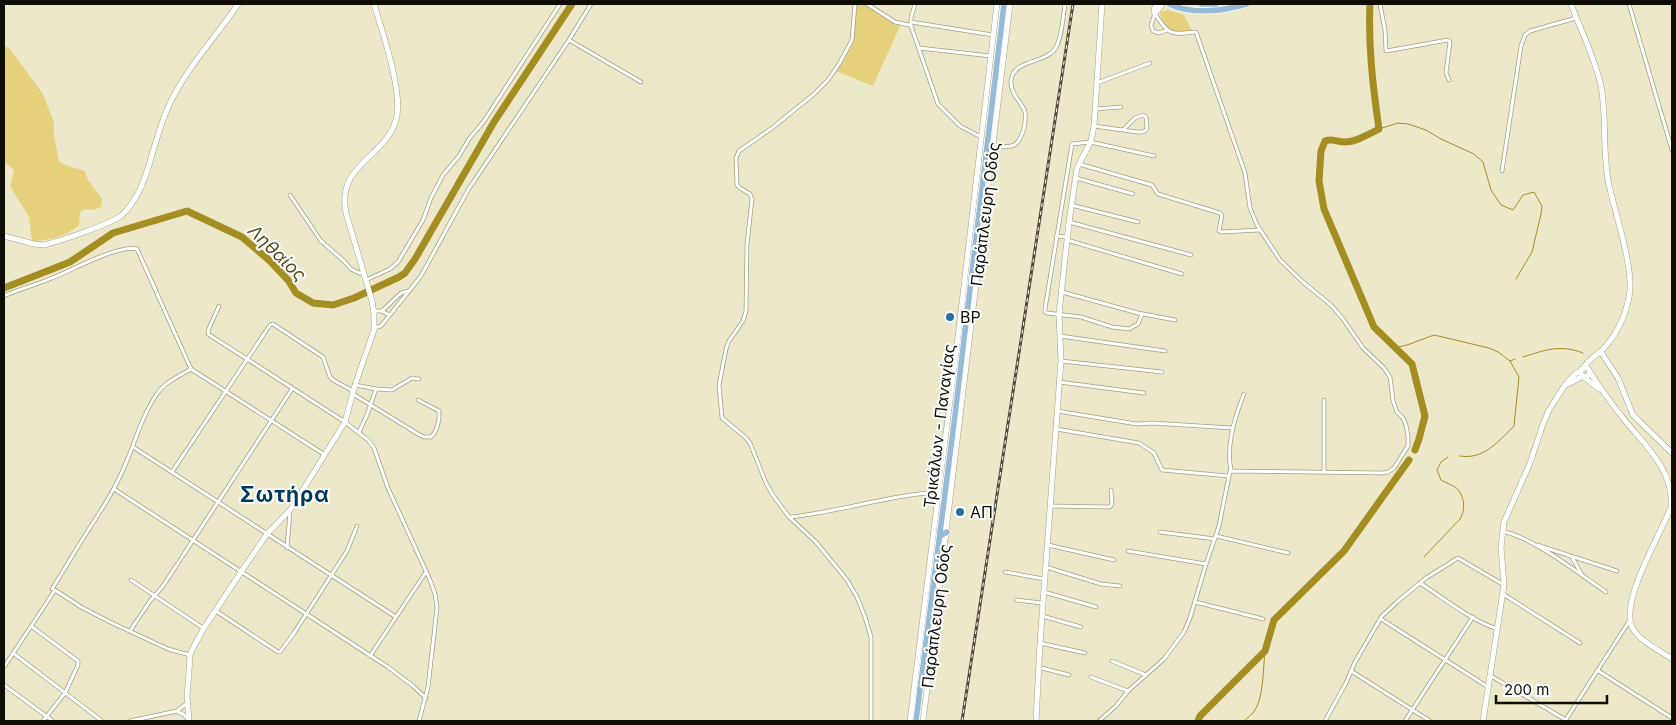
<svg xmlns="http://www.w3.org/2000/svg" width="1676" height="725" viewBox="0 0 1676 725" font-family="Inter,sans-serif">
  <rect width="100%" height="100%" fill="#eee8ca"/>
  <g fill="#e5d17c">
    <polygon points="857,4 864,4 900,26 873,86 836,71 848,52 853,41"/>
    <path d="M1168,10L1184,15L1192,31C1174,33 1166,34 1160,14V12Z"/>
    <path d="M4,45L10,49L43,94L54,123V136L59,161C67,167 76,168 85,171L88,180L102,199L101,207L94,210L84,209L80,213L79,225C67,236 47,241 32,241L29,217L10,186L14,170L4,161Z"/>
  </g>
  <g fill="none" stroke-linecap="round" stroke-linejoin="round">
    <g stroke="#a48e21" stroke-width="1">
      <polyline points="1379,129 1398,123 1408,124 1426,130 1441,139 1474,154 1483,162 1491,190 1501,205 1513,210 1523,195 1534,192 1542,206 1541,214 1532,252 1516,279"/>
      <polyline points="1395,348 1407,345 1434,335 1489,348 1498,352 1510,361 1515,359"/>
      <path d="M1523,357C1545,350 1560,344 1583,353"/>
      <path d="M1460,456C1483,460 1498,442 1514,426L1519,377L1510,361"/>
      <path d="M1424,557L1460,519C1465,511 1465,499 1459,491C1456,486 1446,483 1441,480L1437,470L1441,462L1448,457"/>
      <path d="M1244,721C1246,719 1250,716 1253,713C1264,700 1263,668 1265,651"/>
    </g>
    <g stroke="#a48e21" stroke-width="7">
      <path d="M1370,4C1368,46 1373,87 1379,129C1369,134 1356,142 1345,142C1337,142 1332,138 1325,141L1321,151L1319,181L1324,209L1374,327L1412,364L1425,416L1419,439L1415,450"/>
      <polyline points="4,288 70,262 113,233 187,211 242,237 270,261 288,280 296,293 313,303 333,305 354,298 399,277 405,273 415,259 494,122 572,4"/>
      <polyline points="1198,721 1200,716 1265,651 1274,620 1344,551 1409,460"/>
    </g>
    <defs>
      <g id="street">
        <polyline points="855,4 852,40 839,64 828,80 813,95 772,128 739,151 736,158 737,185 740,188 750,194 752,199 747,244 746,311 743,321 729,341 726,349 719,385 722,418 745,437 750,443 766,483 772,494 789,517 816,542 847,580 857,597 865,617 871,637 871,721"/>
        <polyline points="867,4 895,22 909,25"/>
        <polyline points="915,4 911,18 911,26 938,104 960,126 981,137"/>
        <polyline points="1380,4 1385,30 1386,51 1448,40 1450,42 1446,73 1449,80"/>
        <polyline points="1629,4 1672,150"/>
        <polyline points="1155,14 1151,25 1153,31 1159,33 1167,30"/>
        <polyline points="911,22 993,35"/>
        <polyline points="569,40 641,82"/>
        <polyline points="919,48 991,56"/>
        <polyline points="1097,83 1150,63"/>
        <polyline points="1096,109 1121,107"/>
        <polyline points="1094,126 1137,132 1143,132 1147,129 1146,117 1143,115 1135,118 1123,130"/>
        <path d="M994,145C1012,149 1019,147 1024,128C1025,123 1026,117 1025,112C1022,102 1010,94 1011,81C1013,59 1044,64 1055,49C1062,39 1063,16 1065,4"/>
        <polyline points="1079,164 1152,185 1158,194 1220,213 1222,215 1219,231 1221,232 1260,230"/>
        <polyline points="1502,171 1521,46 1525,35 1530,31 1576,18"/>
        <polyline points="1076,178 1133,194"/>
        <polyline points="290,195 321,241 344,261 351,269 359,273 364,273"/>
        <polyline points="1071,205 1138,222"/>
        <polyline points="1069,222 1191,255"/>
        <polyline points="1056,236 1067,237"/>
        <polyline points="1067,240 1182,274"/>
        <polyline points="366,280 390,269 398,262 423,220 431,198 443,175 459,156 469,139 484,121 560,4"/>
        <polyline points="1062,292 1138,313 1175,320"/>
        <path d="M4,296C19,289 36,285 52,278C71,271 118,244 137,249L191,369L325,455"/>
        <polyline points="219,306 209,328 208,334 345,422 368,440 374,448 388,488 430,580 435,594 437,608 428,687 419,721"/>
        <polyline points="374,311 382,311 389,315"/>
        <polyline points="382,311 401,293 409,291"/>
        <polyline points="1142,314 1138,324 1129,329 1112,327 1081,317 1047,313 1045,312 1045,309 1072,144 1090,142 1154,156"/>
        <polyline points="374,328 381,326 421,276 468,190 569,40 591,4"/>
        <polyline points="1060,336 1165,351"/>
        <polyline points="1061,361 1162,372"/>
        <polyline points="1059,382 1144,393"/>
        <polyline points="355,385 376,389"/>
        <path d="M353,394L418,434L424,437H431C437,432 440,419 439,411L418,400"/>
        <polyline points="1057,411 1137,424 1152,423 1232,428"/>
        <polyline points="1056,429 1139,443 1154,453 1162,470 1229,476"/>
        <polyline points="359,432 367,415 376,389 392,390 412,378 419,379"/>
        <polyline points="133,447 396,617"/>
        <path d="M1231,470C1226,446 1235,416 1244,394"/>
        <polyline points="1324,471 1324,400"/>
        <polyline points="172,472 270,325 273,324 323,357 330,377 333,380 353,391"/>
        <polyline points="114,489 388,667 413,686 426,698"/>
        <polyline points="1051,506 1110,507 1112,504 1111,490"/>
        <path d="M790,517C840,512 888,495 938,492"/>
        <path d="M1502,531C1534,538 1578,573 1606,592"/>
        <polyline points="1160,532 1215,539"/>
        <polyline points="1216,536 1288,553"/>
        <polyline points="1048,545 1114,560"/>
        <polyline points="1537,545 1617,571"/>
        <polyline points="287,548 290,511"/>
        <polyline points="1128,551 1206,564"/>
        <polyline points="1572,557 1582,575"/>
        <polyline points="1046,567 1101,584 1120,586"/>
        <polyline points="1005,572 1044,579"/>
        <polyline points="131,580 203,628"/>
        <path d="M1420,583C1442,597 1473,622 1498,629"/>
        <path d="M52,589C63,572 73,554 84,537C97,516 111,497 121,474C134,448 140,418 157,394C164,383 179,376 191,369"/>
        <polyline points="1044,592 1096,607"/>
        <polyline points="1503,594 1580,643"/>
        <polyline points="1016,600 1042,603"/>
        <polyline points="1195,602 1263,619"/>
        <polyline points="216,611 278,652 280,652 294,633 347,551 357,526"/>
        <polyline points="1042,616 1081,627"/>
        <polyline points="1381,619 1488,687"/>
        <polyline points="31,626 78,661 78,665 65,693 43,721"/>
        <polyline points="130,631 150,601 163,586 292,389"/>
        <polyline points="1040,643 1085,653"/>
        <polyline points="13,653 102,721"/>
        <polyline points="370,656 426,572"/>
        <polyline points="1112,661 1146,675"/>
        <polyline points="4,667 55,590 81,607 110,622 168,649 190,655"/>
        <polyline points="1038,667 1069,675"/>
        <polyline points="1597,670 1672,718"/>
        <polyline points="1351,671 1430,721"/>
        <polyline points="1491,676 1566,720"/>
        <polyline points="1091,677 1128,691"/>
        <polyline points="4,685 53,721"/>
        <polyline points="178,712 183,714 189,720"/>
        <polyline points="130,721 177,711 187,703"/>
        <path d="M1099,721L1116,706L1128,691L1164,659L1184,632L1190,618L1206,564L1219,526L1230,471L1383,473L1388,472L1394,468L1408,446V437L1406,425L1403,418L1397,412L1393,401L1390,377L1384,368L1363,348L1343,319L1331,305L1304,283L1280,260L1257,225L1250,208L1245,173L1196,32C1169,35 1170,35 1155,14"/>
        <polyline points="1325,721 1346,683 1355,662 1382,616 1397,602 1426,578 1458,558 1504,585"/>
        <polyline points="1405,721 1473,617"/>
        <polyline points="1565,721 1630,620"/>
      </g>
      <g id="secondary">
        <path d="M1571,4C1581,31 1595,58 1601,86C1607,119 1602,152 1609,185C1615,213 1635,271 1629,297C1625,317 1616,336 1602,350C1595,357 1587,360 1583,369"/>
        <polyline points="1155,14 1162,4"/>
        <polyline points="1155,14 1154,9 1157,4"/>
        <path d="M4,236L34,244L44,245C60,241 111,224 122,215C137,201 146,177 151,158C157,138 162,119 171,101C189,65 216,37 238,4"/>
        <polyline points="1601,352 1618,378 1633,415 1672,453"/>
        <circle cx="1585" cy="372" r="4.5"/>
        <path d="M1590,372C1601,390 1614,407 1627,423C1648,448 1674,472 1671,507C1661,534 1618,604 1633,629C1641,642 1659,650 1672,659"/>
        <polyline points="1584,377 1599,389"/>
        <polyline points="1568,384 1583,376"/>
        <path d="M189,721L187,697L189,671L190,655L193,648L204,628L241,572L267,534L291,509L345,422L355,385L374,330V314L372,301L346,213C336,164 385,158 396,120C404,94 382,31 374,4"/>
        <polyline points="910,721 958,337 997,4"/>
        <polyline points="923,721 1010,4"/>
        <polyline points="1036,721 1040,643 1061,361 1059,314 1069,222 1077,168 1091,141 1094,126 1102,4"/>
        <polyline points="1483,721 1504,585 1501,547 1504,522 1530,463 1543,424 1549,410 1565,385 1575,374 1582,370"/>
      </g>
      <g id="primary">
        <path d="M1169,4C1192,15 1223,11 1247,4"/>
        <polyline points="1201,4 1216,4"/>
        <polyline points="940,536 947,532"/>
        <polyline points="916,721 955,415 1004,4"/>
      </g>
    </defs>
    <use href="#street" stroke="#a59e83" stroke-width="4.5"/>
    <use href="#secondary" stroke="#a59e83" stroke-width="6"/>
    <use href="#primary" stroke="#fff" stroke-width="7"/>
    <use href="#street" stroke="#fff" stroke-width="3"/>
    <use href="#secondary" stroke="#fff" stroke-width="5"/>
    <use href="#primary" stroke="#96bbd8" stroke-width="5.5"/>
    <defs>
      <polyline id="rail" points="962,721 1073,4"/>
    </defs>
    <use href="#rail" stroke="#4f4b3c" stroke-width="3"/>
    <use href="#rail" stroke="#fff" stroke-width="1" stroke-dasharray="4" stroke-linecap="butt"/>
  </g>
  <g fill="#246fa2" stroke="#fff" stroke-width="2">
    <circle cx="950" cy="317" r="5"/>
    <circle cx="960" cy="512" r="5"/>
  </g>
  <g text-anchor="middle" stroke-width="4" stroke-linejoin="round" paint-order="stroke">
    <g font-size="16" fill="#100d04" stroke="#fff">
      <text transform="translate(985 214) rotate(-83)" y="6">Παράπλευρη Οδός</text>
      <text transform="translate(939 426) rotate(-83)" y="6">Τρικάλων - Παναγίας</text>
      <text transform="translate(936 616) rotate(-83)" y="6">Παράπλευρη Οδός</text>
    </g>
    <g font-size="16" fill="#100d04" stroke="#fff" text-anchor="start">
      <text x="960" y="323">BP</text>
      <text x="970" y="518">ΑΠ</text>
    </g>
    <g font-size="18" font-style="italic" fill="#564c22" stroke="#fff">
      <text transform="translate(277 253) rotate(44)" y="6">Ληθαίος</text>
    </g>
    <g font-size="21" font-weight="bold" letter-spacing="1" fill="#01395c" stroke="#fff">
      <text x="285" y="502">Σωτήρα</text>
    </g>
  </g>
  <rect width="1676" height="725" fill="none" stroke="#100d04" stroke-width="10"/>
  <path d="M1496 695v8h111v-8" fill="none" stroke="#100d04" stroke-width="2.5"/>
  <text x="1504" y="695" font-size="15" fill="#100d04" stroke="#ffffff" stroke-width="4" paint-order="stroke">200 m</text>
</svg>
